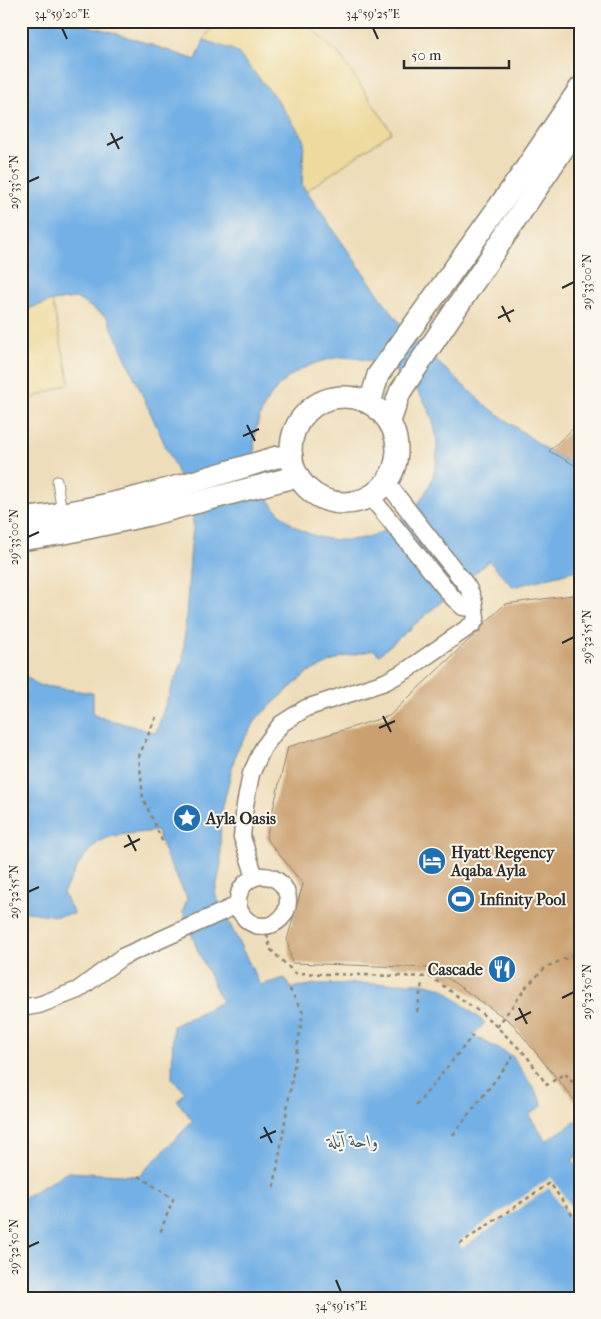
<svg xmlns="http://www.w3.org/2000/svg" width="601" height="1319" viewBox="0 0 601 1319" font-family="'IM FELL French Canon',Amiri,serif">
  <rect width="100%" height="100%" fill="#fbf7ec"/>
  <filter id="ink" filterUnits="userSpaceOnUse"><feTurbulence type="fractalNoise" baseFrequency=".02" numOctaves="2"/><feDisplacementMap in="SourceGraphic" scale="10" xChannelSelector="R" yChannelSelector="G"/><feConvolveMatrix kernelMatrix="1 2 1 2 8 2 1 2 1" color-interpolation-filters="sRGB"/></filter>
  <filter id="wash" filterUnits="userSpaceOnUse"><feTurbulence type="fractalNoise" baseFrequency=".0096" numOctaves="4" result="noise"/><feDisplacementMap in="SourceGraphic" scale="20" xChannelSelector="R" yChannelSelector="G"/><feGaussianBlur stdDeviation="1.12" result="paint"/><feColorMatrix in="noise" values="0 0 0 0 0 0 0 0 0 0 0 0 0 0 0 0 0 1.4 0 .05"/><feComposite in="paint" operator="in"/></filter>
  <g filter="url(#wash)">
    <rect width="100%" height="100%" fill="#eeddba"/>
    <g fill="#eeda9e" stroke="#8c8264">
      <polygon points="215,21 303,21 340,55 392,132 306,191 302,185 304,139 204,40"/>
      <polygon points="52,301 70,383 21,403 21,311"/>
    </g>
    <path fill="#73b0e5" stroke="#4f6e88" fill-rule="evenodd" d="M21,21H69L116,33L196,60L204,40L236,51L275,97L304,139L302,185L306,191L382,299L399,322L421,347L485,405L549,451L580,468V569L513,587L489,561L379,655L374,650L342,657L307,673L258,717L236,752L220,818L221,864L215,894L260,985L285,978L290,988L318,984L422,983L442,988L485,1023L473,1035L513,1057L541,1100L542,1106L529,1115L546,1141L580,1119V1154L572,1160L580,1171V1298H21V1199L68,1172L139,1176L193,1121L177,1101L185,1092L172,1079L173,1026L222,1002L198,951L183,912L187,898L166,856L157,831C143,833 128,833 114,836C87,841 75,872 63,893L74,914L57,916L21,911V673L38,685L93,693V715L156,733L167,699L183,660L191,545L193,529V515L188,499L175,467L107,317L76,298L52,301L21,311ZM341,357C360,358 378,361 395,371C438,398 451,460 420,501C405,521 383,535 358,539C241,556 207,376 341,357Z"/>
    <polygon fill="#eeddba" points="551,1177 580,1219 580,1232 549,1188 462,1248 458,1242"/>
    <g id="blocks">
      <g fill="#caa070">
        <polygon points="580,422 580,468 549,451"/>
        <polygon points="580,594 580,1107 512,1023 433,968 292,963 287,940 303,884 266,838 288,747 389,716 470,639 479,632 484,624 505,604"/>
      </g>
    </g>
  </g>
  <g filter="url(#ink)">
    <use href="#blocks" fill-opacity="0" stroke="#8c8472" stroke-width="1"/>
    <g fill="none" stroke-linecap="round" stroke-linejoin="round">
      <defs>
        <polyline id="service" points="57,481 62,513"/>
        <g id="minor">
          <polyline points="370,496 453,598 463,607 473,608"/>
          <circle cx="263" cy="901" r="25"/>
          <path d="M255,877L242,837L245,805L251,774L263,748L281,724L306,708L385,682L407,670L473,624L476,619C475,607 474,597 467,586L387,483"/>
          <polyline points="21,1008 39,1005 78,990 122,957 233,907 239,910"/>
        </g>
        <g id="tertiary">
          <circle cx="344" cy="450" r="53"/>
          <polyline points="370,403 378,375 520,177 580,88"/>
          <polyline points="390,421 400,392 580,124"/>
          <path d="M21,519C108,510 193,482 277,457H292"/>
          <polyline points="21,540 65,533 149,515 298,476"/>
        </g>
      </defs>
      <use href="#service" stroke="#8c8472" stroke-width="11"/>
      <use href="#minor" stroke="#8c8472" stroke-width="19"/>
      <use href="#tertiary" stroke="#8c8472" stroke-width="24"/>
      <g stroke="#8c8472" stroke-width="2.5" stroke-dasharray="4 4" stroke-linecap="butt">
        <polyline points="156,717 139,756 143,798 164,845"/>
        <polyline points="263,927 267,934 270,949 295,973 431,977 485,1016 497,1027 526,1055 547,1085 565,1073 580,1092"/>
        <polyline points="417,1012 422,983"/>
        <polyline points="497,1027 527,986 546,967 580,952"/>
        <polyline points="416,1106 473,1035"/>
        <polyline points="453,1135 513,1057"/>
        <polyline points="139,1176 173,1199 160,1233"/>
        <polyline points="274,1187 303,1013 289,988"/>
        <polyline points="460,1244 550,1183 580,1226"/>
      </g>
      <use href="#service" stroke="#fff" stroke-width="9"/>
      <use href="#minor" stroke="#fff" stroke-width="16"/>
      <use href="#tertiary" stroke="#fff" stroke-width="21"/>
    </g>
  </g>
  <path fill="none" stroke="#2b2b2b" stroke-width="2" d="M62,28L67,39M373,28L378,39M111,133L119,149M107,145L123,137M28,182L39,177M562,288L574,282M502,306L510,322M498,318L514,310M247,425L255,441M243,436L259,429M28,537L39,532M562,643L574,637M383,716L391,732M379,728L395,721M128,835L136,851M124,847L140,839M28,892L39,887M562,998L574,992M519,1008L527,1024M515,1020L531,1012M264,1127L272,1143M260,1138L276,1131M28,1247L39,1242M336,1280L341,1292"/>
  <defs>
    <symbol id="sight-disc" viewBox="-11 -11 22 22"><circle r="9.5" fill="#1f6fb2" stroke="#fbf7ec"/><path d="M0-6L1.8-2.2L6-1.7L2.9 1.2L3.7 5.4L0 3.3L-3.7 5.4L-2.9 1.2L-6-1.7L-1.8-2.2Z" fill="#fff"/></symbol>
    <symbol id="hotel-disc" viewBox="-11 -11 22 22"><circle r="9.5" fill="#1f6fb2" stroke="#fbf7ec"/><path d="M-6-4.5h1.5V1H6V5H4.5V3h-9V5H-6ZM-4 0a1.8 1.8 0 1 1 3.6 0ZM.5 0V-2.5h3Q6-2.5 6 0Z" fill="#fff"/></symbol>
    <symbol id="stadium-disc" viewBox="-11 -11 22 22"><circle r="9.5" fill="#1f6fb2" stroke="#fbf7ec"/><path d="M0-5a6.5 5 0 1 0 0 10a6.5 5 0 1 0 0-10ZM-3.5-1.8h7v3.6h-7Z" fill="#fff"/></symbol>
    <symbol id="restaurant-disc" viewBox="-11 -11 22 22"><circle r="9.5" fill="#1f6fb2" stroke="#fbf7ec"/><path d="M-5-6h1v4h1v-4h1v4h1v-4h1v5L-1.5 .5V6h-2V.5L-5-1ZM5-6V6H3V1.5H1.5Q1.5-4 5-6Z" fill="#fff"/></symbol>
  </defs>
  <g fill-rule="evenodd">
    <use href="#sight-disc" x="171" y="802" width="32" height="32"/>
    <use href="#hotel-disc" x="416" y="845" width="32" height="32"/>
    <use href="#stadium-disc" x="445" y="883" width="32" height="32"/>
    <use href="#restaurant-disc" x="486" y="953" width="32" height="32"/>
  </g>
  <g text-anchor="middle" stroke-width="4" stroke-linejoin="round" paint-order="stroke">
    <g font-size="16" font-weight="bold" fill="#2b2b2b" stroke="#fbf7ec" text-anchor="start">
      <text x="206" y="824">Ayla Oasis</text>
      <text x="451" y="858">Hyatt Regency<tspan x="451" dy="18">Aqaba Ayla</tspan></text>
      <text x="480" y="905">Infinity Pool</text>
      <text x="483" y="975" text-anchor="end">Cascade</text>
    </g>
    <g font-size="18" font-style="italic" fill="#445a6c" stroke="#fbf7ec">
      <text x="353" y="1147">واحة آيلة</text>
    </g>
  </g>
  <rect width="601" height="1319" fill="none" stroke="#fbf7ec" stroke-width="55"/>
  <path d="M404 60v8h105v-8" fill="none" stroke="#2b2b2b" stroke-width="2.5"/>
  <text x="411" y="60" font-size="15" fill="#2b2b2b" stroke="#fbf7ec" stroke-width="4" paint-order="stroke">50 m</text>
  <rect x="28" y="28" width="546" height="1264" fill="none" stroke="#2b2b2b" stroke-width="2"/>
  <g font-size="12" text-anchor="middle" fill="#2b2b2b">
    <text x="62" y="18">34°59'20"E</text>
    <text x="373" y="18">34°59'25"E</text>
    <text transform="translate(14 182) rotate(-90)" y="4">29°33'05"N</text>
    <text transform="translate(587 282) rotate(-90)" y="4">29°33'00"N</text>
    <text transform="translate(14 537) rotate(-90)" y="4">29°33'00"N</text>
    <text transform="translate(587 637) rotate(-90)" y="4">29°32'55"N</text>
    <text transform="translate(14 892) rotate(-90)" y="4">29°32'55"N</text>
    <text transform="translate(587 992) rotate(-90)" y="4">29°32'50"N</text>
    <text transform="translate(14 1247) rotate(-90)" y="4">29°32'50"N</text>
    <text x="341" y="1310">34°59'15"E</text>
  </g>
</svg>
